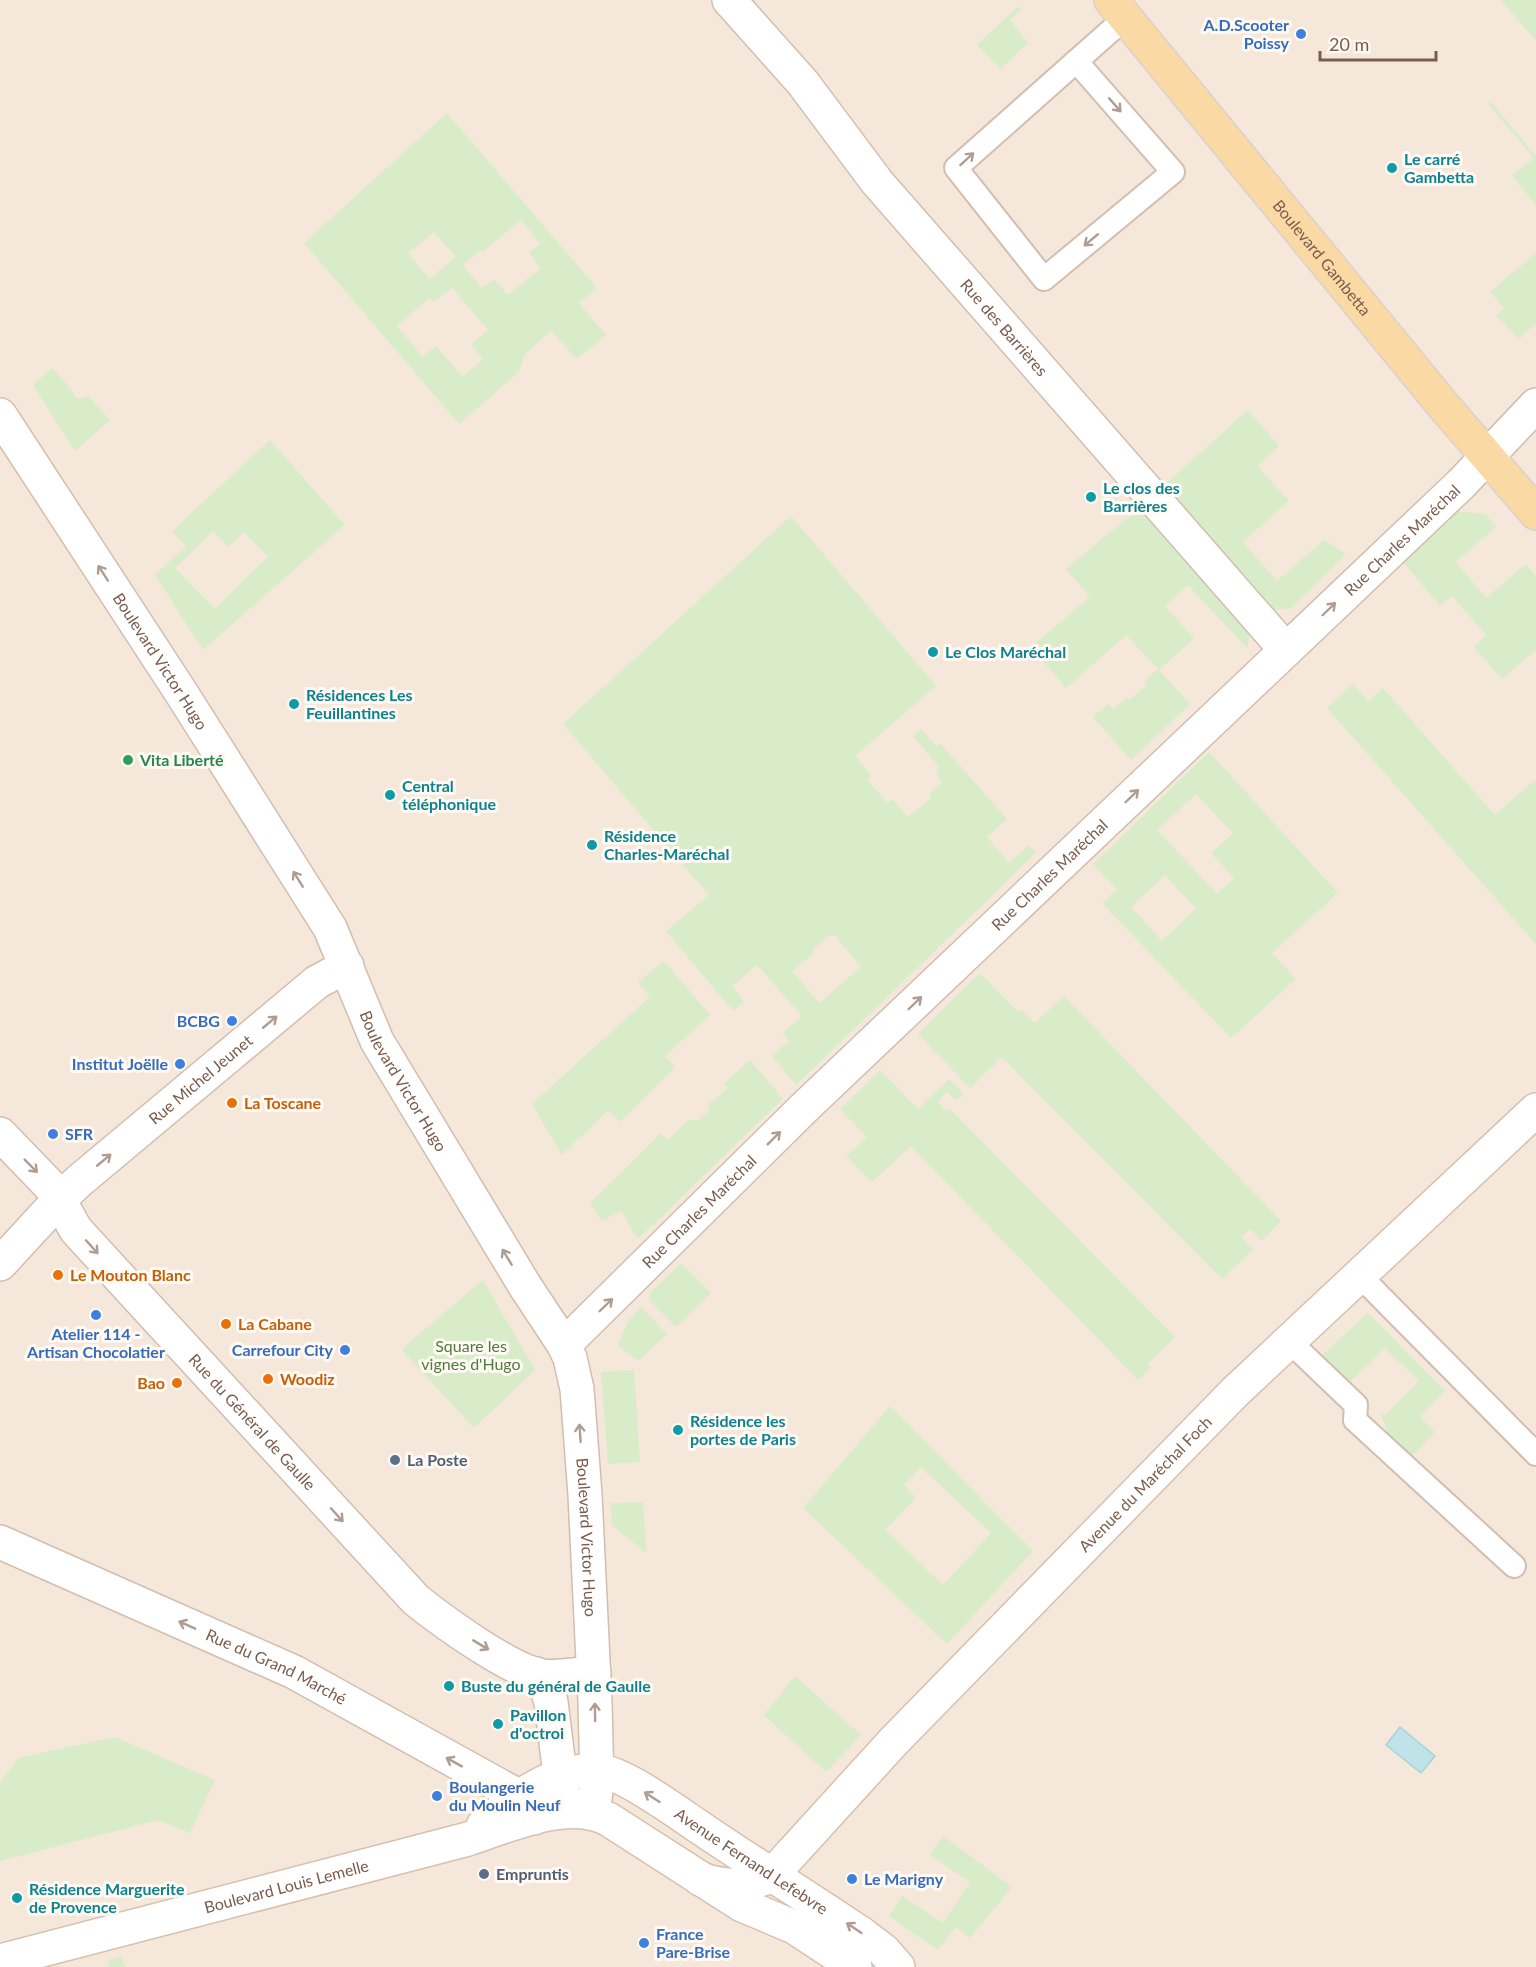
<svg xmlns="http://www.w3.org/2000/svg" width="1536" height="1967" viewBox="0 0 1536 1967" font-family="Lato,sans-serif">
  <rect width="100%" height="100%" fill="#fdf6ec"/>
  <rect fill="#f5e8da" x="0" y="0" width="1536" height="1967"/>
  <g fill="#d8ecc9" fill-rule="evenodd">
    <polygon points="1501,0 1536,0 1536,41"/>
    <polygon points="1018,6 1021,9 1010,20 1028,43 1000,69 977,45"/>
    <polygon points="1491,102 1536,156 1536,205 1512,176 1534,158 1488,104"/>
    <path d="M447,113L597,288L579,303L606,335L577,359L551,331L525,354L519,372L459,424L304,243ZM521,220L540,244L529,253L541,268L508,295L494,279L482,288L463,265L481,250L483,252ZM434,232L456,257L430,279L408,253ZM452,288L488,330L471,345L483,359L463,377L436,346L423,357L397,326L430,297L434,302Z"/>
    <polygon points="1536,253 1536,323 1519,339 1496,315 1504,308 1490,292"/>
    <polygon points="52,368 72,390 75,397 78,399 88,396 110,420 75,451 33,385"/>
    <polygon points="1248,410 1279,446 1257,466 1289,501 1243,542 1277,581 1324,540 1346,554 1290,609 1262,610 1159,490"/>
    <path d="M270,440L345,525L203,650L155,575L186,546L172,531ZM213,531L228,547L244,532L268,557L215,609L175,568Z"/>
    <polygon points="1142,506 1249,629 1248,649 1188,585 1165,606 1194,638 1159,670 1190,704 1131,760 1093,717 1108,704 1114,709 1127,698 1129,700 1147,685 1144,682 1158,669 1126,635 1066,688 1031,647 1090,597 1066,569"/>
    <polygon points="1456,511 1485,514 1496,527 1456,562 1486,598 1526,564 1536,576 1536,650 1502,679 1474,647 1486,635 1452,596 1440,606 1403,562"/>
    <path d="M791,516L936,686L855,756L871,776L867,780L888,803L892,799L908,817L931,798L929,794L941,783L936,770L939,767L913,736L921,729L936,746L940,743L1007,819L987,837L1009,863L1029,845L1036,853L796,1085L772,1056L789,1041L783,1033L802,1016L757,965L732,986L744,1002L733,1011L666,931L709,895L563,724ZM829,936H835L861,967L819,1003L792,971L814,953L812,950Z"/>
    <polygon points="1353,684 1368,701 1383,688 1495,815 1536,779 1536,944 1327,708"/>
    <path d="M1209,752L1338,893L1272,953L1296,979L1231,1038L1102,903L1117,889L1093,864ZM1196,794L1233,833L1211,853L1234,878L1217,894L1157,830ZM1165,875L1196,909L1162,941L1131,907Z"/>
    <polygon points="664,961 710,1015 665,1056 675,1067 620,1122 608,1110 562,1155 532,1104 650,997 638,982"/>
    <polygon points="980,973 1018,1012 1021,1010 1035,1023 1064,996 1281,1221 1262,1241 1250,1229 1241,1237 1253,1249 1222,1279 1002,1057 970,1088 918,1034"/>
    <polygon points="750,1060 783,1099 638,1239 621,1211 602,1221 590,1203 661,1133 668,1140 689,1120 699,1120 709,1110 709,1104 728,1088 724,1083"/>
    <polygon points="880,1070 918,1109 949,1079 964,1094 956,1101 947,1092 938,1102 946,1111 949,1108 1175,1337 1148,1364 1151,1367 1138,1380 911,1146 872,1182 846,1156 867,1137 840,1109"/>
    <polygon points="681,1263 711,1293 676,1327 649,1300 650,1293"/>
    <polygon points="483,1280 535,1370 474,1428 402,1350 419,1334"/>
    <polygon points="641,1307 667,1334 638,1361 618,1346 628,1321"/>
    <polygon points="1368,1313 1445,1391 1420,1417 1435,1432 1412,1456 1388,1435 1380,1412 1385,1416 1419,1381 1385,1348 1349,1383 1321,1356"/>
    <polygon points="634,1370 640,1462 608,1464 601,1372"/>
    <path d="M890,1406L1033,1551L947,1644L803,1508ZM921,1467L991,1533L943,1585L885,1530L916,1498L904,1485Z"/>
    <polygon points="643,1502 646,1553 612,1525 611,1503"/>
    <polygon points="795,1676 861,1735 826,1772 764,1715"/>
    <polygon points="115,1737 215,1780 190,1833 158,1820 0,1861 0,1783 18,1758"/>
    <polygon points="943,1836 1012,1887 970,1938 956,1927 938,1950 889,1916 902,1896 943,1923 970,1882 930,1855"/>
    <polygon points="122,1956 125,1967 109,1967 108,1960"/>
  </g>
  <polygon fill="#bfe3e8" stroke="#a5d3da" stroke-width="1.5" points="1400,1727 1435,1756 1421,1773 1386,1745"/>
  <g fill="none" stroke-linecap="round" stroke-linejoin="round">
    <defs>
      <g id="lane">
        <polyline points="1076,61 1173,172 1044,279 956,168 1125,18"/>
        <polyline points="1359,1275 1536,1454"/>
        <polyline points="1288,1340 1356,1405 1355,1420 1514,1566"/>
      </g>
      <g id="street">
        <path id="s1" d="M729,0L803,83L877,182L1286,650"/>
        <path id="s2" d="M0,415L182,694L330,928L377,1041L525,1286L564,1345L570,1358L577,1389L585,1495L595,1702L597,1784L593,1813"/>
        <path id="s3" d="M0,1134L53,1189L76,1230L416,1600C441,1620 512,1672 543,1676C559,1678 578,1674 594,1672"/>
        <path id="s4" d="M0,1264L60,1199L79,1181L317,982L347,966"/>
        <path id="s5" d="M564,1345L805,1107L1461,484L1536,405"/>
        <path id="s6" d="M0,1542L294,1672L520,1797L528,1805L534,1818"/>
        <polyline points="536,1674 545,1683 551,1702 562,1791 564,1797 576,1811"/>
      </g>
      <g id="secondary">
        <path id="s7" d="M483,1826C516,1797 553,1768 599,1771C624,1772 682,1816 705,1831C757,1866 810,1899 862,1934L883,1950L898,1967"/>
        <path id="s8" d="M700,1879C729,1888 744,1888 772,1875L893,1742L1235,1392L1536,1110"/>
        <path id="s9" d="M0,1961L468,1839C508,1826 567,1798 608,1819L742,1905L794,1927L855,1967"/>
      </g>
      <g id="primary">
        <path id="s10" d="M1111,0L1442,404L1536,513"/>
      </g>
    </defs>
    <use href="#lane" stroke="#d1beb0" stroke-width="26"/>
    <use href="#street" stroke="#d1beb0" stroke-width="36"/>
    <use href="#secondary" stroke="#d6c0b0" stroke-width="36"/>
    <use href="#primary" stroke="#dad1cd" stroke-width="36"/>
    <use href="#lane" stroke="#fff" stroke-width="22"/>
    <use href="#street" stroke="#fff" stroke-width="33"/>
    <use href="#secondary" stroke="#fff" stroke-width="33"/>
    <use href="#primary" stroke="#fbd9a5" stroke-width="33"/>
  </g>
  <defs><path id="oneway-shaft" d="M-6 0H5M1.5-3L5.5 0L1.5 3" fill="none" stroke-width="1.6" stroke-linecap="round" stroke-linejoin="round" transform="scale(1.5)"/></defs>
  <g stroke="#af9d94">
    <use href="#oneway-shaft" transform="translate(1115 105) rotate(49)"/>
    <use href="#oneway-shaft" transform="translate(967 159) rotate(-42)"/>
    <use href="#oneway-shaft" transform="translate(1091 240) rotate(140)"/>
    <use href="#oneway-shaft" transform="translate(103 573) rotate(-123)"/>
    <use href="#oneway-shaft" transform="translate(1329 609) rotate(-44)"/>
    <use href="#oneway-shaft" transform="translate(1132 796) rotate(-44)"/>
    <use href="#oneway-shaft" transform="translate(298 879) rotate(-122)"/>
    <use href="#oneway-shaft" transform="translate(915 1003) rotate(-44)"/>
    <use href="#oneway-shaft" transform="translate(270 1022) rotate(-40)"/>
    <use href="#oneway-shaft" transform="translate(774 1138) rotate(-45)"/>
    <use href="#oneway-shaft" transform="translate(104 1160) rotate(-40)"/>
    <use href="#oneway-shaft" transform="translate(31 1166) rotate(45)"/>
    <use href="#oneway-shaft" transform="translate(92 1247) rotate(48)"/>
    <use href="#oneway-shaft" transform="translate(507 1257) rotate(-121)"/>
    <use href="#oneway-shaft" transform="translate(606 1305) rotate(-44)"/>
    <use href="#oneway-shaft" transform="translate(580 1433) rotate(-94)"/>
    <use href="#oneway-shaft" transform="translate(337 1515) rotate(48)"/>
    <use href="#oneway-shaft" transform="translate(187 1625) rotate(-156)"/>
    <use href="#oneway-shaft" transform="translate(481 1645) rotate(31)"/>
    <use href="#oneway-shaft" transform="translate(595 1712) rotate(-91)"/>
    <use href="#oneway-shaft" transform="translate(454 1762) rotate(-151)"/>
    <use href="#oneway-shaft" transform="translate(652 1797) rotate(-147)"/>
    <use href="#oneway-shaft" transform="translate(854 1928) rotate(-146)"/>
  </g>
  <g fill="#3f7fe0" stroke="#fffaf3" stroke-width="2">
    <circle cx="1301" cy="34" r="6"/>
    <circle cx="232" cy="1021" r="6"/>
    <circle cx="180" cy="1064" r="6"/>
    <circle cx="53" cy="1134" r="6"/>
    <circle cx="96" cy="1315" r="6"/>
    <circle cx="345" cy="1350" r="6"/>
    <circle cx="437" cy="1796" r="6"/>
    <circle cx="852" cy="1879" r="6"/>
    <circle cx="644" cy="1943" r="6"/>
  </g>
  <g fill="#0f9aa8" stroke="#fffaf3" stroke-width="2">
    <circle cx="1392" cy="168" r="6"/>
    <circle cx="1091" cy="497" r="6"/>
    <circle cx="933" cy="652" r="6"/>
    <circle cx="294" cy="704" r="6"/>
    <circle cx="390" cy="795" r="6"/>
    <circle cx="592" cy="845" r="6"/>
    <circle cx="678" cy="1430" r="6"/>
    <circle cx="449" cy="1686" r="6"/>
    <circle cx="498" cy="1724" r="6"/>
    <circle cx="17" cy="1898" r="6"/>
  </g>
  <circle fill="#2e9e5b" stroke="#fffaf3" stroke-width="2" cx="128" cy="760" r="6"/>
  <g fill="#e8710a" stroke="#fffaf3" stroke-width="2">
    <circle cx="232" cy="1103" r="6"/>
    <circle cx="58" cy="1275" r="6"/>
    <circle cx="226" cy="1324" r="6"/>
    <circle cx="268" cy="1379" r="6"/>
    <circle cx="177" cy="1383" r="6"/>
  </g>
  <g fill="#5c6f8a" stroke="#fffaf3" stroke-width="2">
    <circle cx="395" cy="1460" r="6"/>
    <circle cx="484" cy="1874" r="6"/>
  </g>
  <g text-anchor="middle" stroke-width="6" stroke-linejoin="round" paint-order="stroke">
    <g font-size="16" font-weight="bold" fill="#366cbe" stroke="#fffaf3" text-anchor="end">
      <text x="1289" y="31">A.D.Scooter<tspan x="1289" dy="18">Poissy</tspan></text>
      <text x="220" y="1027">BCBG</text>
      <text x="168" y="1070">Institut Joëlle</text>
      <text x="65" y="1140" text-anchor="start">SFR</text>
      <text x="96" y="1340" text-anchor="middle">Atelier 114 -<tspan x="96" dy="18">Artisan Chocolatier</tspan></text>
      <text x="333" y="1356">Carrefour City</text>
      <text x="449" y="1793" text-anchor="start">Boulangerie<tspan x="449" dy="18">du Moulin Neuf</tspan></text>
      <text x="864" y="1885" text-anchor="start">Le Marigny</text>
      <text x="656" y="1940" text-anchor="start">France<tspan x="656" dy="18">Pare-Brise</tspan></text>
    </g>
    <g font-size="16" font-weight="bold" fill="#0d838f" stroke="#fffaf3" text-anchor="start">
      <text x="1404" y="165">Le carré<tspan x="1404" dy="18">Gambetta</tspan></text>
      <text x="1103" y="494">Le clos des<tspan x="1103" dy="18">Barrières</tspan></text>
      <text x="945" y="658">Le Clos Maréchal</text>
      <text x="306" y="701">Résidences Les<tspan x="306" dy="18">Feuillantines</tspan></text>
      <text x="402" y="792">Central<tspan x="402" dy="18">téléphonique</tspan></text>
      <text x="604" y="842">Résidence<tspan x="604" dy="18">Charles-Maréchal</tspan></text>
      <text x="690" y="1427">Résidence les<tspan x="690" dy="18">portes de Paris</tspan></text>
      <text x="461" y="1692">Buste du général de Gaulle</text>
      <text x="510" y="1721">Pavillon<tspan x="510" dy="18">d'octroi</tspan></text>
      <text x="29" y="1895">Résidence Marguerite<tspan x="29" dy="18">de Provence</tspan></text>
    </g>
    <g font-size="16" fill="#7a5c4d" stroke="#fffaf3">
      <text dy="6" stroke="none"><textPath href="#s10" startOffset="333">Boulevard Gambetta</textPath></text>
      <text dy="6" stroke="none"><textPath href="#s1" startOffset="428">Rue des Barrières</textPath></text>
      <text dy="6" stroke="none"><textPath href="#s5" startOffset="1162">Rue Charles Maréchal</textPath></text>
      <text dy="6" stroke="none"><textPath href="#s2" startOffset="294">Boulevard Victor Hugo</textPath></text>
      <text dy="6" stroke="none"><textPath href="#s5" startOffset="676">Rue Charles Maréchal</textPath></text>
      <text dy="6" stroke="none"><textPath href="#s4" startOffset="273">Rue Michel Jeunet</textPath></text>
      <text dy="6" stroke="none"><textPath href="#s2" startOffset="780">Boulevard Victor Hugo</textPath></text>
      <text dy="6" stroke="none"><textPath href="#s5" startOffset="190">Rue Charles Maréchal</textPath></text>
      <text dy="6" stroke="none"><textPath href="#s3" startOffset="384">Rue du Général de Gaulle</textPath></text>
      <text dy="6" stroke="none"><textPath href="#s8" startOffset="615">Avenue du Maréchal Foch</textPath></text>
      <text dy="6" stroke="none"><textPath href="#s2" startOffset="1284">Boulevard Victor Hugo</textPath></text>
      <text dy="6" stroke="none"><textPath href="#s6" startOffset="303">Rue du Grand Marché</textPath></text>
      <text dy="6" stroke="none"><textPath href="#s7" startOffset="310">Avenue Fernand Lefebvre</textPath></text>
      <text dy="6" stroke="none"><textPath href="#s9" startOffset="296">Boulevard Louis Lemelle</textPath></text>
    </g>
    <g font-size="16" font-weight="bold" fill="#27864d" stroke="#fffaf3" text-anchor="start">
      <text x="140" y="766">Vita Liberté</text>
    </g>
    <g font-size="16" font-weight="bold" fill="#c56008" stroke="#fffaf3" text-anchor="start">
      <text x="244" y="1109">La Toscane</text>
      <text x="70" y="1281">Le Mouton Blanc</text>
      <text x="238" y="1330">La Cabane</text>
      <text x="280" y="1385">Woodiz</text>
      <text x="165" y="1389" text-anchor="end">Bao</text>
    </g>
    <g font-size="16" fill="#537a41" stroke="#fffaf3">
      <text x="471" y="1352">Square les<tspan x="471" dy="18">vignes d'Hugo</tspan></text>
    </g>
    <g font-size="16" font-weight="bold" fill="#4e5e75" stroke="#fffaf3" text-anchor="start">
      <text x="407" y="1466">La Poste</text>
      <text x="496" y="1880">Empruntis</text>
    </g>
  </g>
  <path d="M1320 51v9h116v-9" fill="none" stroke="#7a5c4d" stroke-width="3"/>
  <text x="1329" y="51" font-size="18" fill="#7a5c4d" stroke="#fffaf3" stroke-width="4.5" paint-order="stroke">20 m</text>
</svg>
